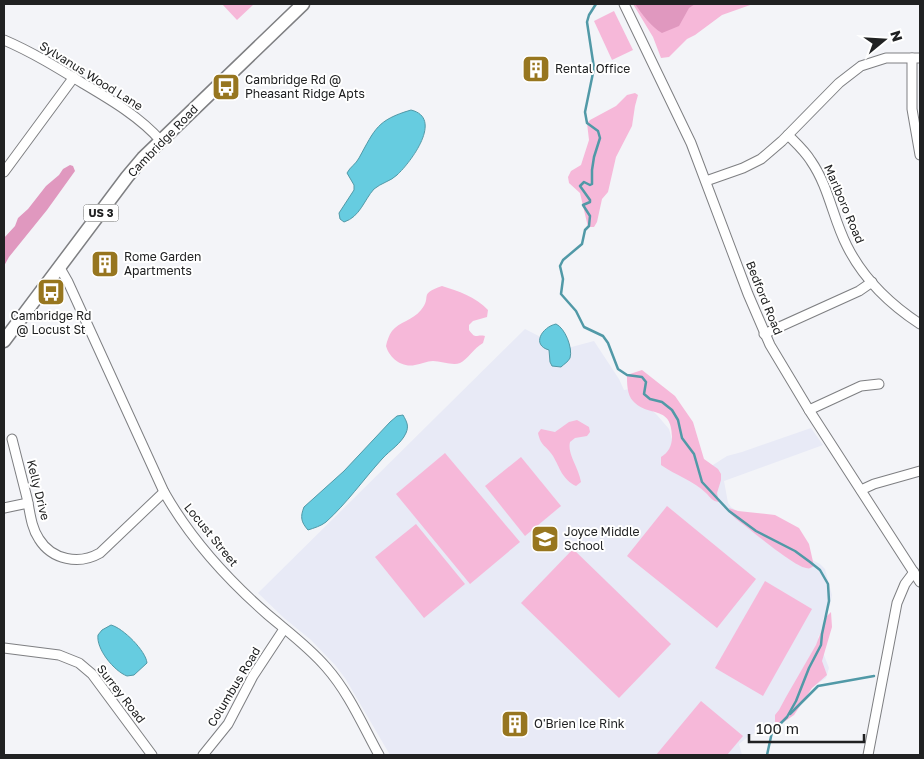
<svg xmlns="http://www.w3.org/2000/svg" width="924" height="759" viewBox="0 0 924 759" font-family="'Golos Text',sans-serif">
  <rect width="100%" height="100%" fill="#f3f4f8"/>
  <polygon fill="#e8eaf6" points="525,329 564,349 594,341 619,379 624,390 630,389 657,415 669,429 673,443 699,474 727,456 742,452 811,428 823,445 724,481 728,503 731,507 806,557 820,564 825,569 832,595 830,605 823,619 823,629 818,637 822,650 829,668 826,678 808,690 777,722 749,736 739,744 742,755 390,755 345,678 335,665 311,640 284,618 258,593"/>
  <g fill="#f6b8d9">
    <polygon points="222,4 254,4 237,20"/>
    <polygon points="633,4 753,4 722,15 695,35 687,39 669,57 661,58 653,37"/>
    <polygon points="614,11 633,50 612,60 594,21"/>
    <polygon points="635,93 638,95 635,106 632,126 616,157 608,192 602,199 597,222 594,227 588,227 580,193 569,183 568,177 571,171 581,165 589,140 587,123 590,120 616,106 627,95"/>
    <path d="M442,286C458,291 476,297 488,310L487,317L473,321L469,325V330C476,340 476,334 485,336L483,343C474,348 467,360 460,363C453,366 441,361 433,361C427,361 421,364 415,365C401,368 389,357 386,346C387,341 389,335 392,331C399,322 413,320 421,310C433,296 417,295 442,286Z"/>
    <path d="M642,370L675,396L693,422L704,459L718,469L721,474V480L717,493L719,502C712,501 711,498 706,493C694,481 675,475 661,465V457C668,453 672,446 672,437C672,404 648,418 633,401C627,395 627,383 627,375Z"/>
    <path d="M577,420L589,427L590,432L587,436L575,438L570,442C567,454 579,468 581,482L576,486C562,479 560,468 553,456C546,445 541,447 538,433L541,429L555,432L569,422Z"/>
    <polygon points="445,453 520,542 470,584 396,494"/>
    <polygon points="521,457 561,506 525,536 485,486"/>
    <polygon points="667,506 756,579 717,628 627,556"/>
    <path d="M729,508L738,511L775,515L799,528L809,544L814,566C810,568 810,569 806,568C793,566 750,529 736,519L731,514Z"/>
    <polygon points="416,524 465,584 424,618 375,557"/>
    <polygon points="573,549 671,644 619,698 521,603"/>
    <polygon points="765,581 812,609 763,696 715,668"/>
    <polygon points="831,612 832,627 822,661 827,675 812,688 794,715 778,726 775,723 775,715 779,710 786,697 816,645 827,616"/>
    <polygon points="701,701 743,736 727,755 656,755"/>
  </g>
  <g fill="#e098bf">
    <path d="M635,4H695L689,8L679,26L662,33C651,27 642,14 635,4Z"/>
    <polygon points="70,165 73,166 75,171 47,210 9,257 4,266 4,238 15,226 18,218 28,209 46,186 59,175 63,169"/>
  </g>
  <g fill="#66cce0" stroke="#5199a7">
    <path d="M411,110C444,118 411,162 397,175C391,181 381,183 374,189C364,200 360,217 344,222L340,219L339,213L354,190V185L347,173C350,167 356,164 359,158C375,129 377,120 411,110Z"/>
    <path d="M556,324C565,328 573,348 570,358C568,362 564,364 561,367L552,366L550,362L549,350C531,345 542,327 556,324Z"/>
    <path d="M403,415C407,422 409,426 406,433C401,444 390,450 382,459C363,480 347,503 326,522C321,526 314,528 308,530C301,522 300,517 304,507L344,471L390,422L397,416Z"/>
    <path d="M111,625C123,628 146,651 147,663L134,675L127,676C114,671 96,649 98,635L102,630Z"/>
  </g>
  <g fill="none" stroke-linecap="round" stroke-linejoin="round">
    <g stroke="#5199a7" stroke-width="2.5">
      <polyline points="596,4 589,15 587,22 594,68 585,112 587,123 598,131 600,138 594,157 592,170 592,184 590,185 584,182 580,186 590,200 590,202 583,205 590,216 589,226 585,230 582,244 563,260 560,266 563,279 561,294 576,311 584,327 603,336 608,343 618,369 627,375 642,377 646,382 644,394 650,399 662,402 672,410 678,420 682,438 694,454 702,482 729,511 756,531 795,551 810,562 820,570 828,584 829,601 822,634 821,645 809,668 796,701 787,717 780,724"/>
      <polyline points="790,714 818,686 874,676"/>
      <polyline points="767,755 772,732 781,723"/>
    </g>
    <defs>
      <g id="minor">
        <polyline points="624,4 691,143 748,294 770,345 809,410 920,582"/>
        <path d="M4,40C32,52 58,68 84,84C111,100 140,117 161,141"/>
        <polyline points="912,58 912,109 920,155"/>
        <path d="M788,135C796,143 805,151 811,161C829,187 833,219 847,246C863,278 891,305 920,324"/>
        <polyline points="4,172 74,77"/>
        <polyline points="706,181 743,168 761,159 782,141 839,83 861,66 886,58 920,58"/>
        <path d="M60,268L68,282L164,492C190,538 227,579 267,614C287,631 309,647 326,667C349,693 363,726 379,755"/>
        <polyline points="764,334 859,291 872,282"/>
        <polyline points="809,410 861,386 879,384"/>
        <path d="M12,439C17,459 22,478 27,498C30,512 31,527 39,539C52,560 79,565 100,553L164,492"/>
        <polyline points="861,490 874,484 920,471"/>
        <polyline points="4,508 28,503"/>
        <polyline points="4,648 59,655 79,663 92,674 152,755"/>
        <polyline points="203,755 228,724 253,676 284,629"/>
        <polyline points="868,755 897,603 905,584 914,572"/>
      </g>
      <polyline id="highway" points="4,341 127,177 143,158 303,4"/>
    </defs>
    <use href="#minor" stroke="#7e7f82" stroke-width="11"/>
    <use href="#highway" stroke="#7e7f82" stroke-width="15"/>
    <use href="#minor" stroke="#fff" stroke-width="9"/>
    <use href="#highway" stroke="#fff" stroke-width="12"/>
  </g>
  <defs>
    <symbol id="building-square" viewBox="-11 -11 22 22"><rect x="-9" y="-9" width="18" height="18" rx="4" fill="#97761f" stroke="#fff"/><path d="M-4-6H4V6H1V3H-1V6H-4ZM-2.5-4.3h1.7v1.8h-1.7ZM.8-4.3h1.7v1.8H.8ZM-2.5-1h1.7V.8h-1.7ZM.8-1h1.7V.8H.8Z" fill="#fff"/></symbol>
    <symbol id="bus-square" viewBox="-11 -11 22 22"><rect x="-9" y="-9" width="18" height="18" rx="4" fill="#97761f" stroke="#fff"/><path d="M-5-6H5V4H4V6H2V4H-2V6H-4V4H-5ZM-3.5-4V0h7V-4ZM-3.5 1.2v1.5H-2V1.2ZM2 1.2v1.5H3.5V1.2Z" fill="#fff"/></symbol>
    <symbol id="school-square" viewBox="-11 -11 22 22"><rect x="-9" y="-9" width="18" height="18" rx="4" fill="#97761f" stroke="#fff"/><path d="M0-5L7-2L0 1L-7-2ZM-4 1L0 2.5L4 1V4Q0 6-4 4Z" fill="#fff"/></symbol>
  </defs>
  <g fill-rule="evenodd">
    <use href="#building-square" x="520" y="53" width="32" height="32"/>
    <use href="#bus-square" x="210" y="71" width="32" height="32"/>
    <use href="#building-square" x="89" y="248" width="32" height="32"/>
    <use href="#bus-square" x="35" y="276" width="32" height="32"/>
    <use href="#school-square" x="529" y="523" width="32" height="32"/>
    <use href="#building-square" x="499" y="708" width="32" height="32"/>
  </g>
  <g text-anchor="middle" stroke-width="4" stroke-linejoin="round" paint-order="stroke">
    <rect fill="#fff" stroke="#636464" stroke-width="1" x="83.5" y="204.5" width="35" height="17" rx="4"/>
    <g font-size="11" font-weight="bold" fill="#202122">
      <text x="101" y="217">US 3</text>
    </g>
    <g font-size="12" fill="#202122" stroke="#fff" text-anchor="start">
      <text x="555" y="73">Rental Office</text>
      <text x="245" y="84">Cambridge Rd @<tspan x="245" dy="14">Pheasant Ridge Apts</tspan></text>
      <text x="124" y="261">Rome Garden<tspan x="124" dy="14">Apartments</tspan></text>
      <text x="51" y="320" text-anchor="middle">Cambridge Rd<tspan x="51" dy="14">@ Locust St</tspan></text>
      <text x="564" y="536">Joyce Middle<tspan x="564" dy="14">School</tspan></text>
      <text x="534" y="728">O'Brien Ice Rink</text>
    </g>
    <g font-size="12" fill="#202122" stroke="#fff">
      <text transform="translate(91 76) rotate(32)" y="4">Sylvanus Wood Lane</text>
      <text transform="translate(163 141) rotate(-46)" y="4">Cambridge Road</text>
      <text transform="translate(844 204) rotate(67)" y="4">Marlboro Road</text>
      <text transform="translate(764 298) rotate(68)" y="4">Bedford Road</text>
      <text transform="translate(38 490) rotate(76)" y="4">Kelly Drive</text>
      <text transform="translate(211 535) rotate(51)" y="4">Locust Street</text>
      <text transform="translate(234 687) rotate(-59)" y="4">Columbus Road</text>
      <text transform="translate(121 694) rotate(52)" y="4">Surrey Road</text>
    </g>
  </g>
  <rect width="924" height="759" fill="none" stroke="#202122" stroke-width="10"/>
  <g transform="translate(884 40) rotate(72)" stroke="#ffffff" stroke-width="4" paint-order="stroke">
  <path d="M0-4L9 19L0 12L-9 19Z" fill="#202122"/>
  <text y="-8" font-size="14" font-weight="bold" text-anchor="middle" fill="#202122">N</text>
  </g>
  <path d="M749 734v8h115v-8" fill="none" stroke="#202122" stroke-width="2.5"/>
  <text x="756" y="734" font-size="15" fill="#202122" stroke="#ffffff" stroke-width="4" paint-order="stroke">100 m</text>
</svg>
